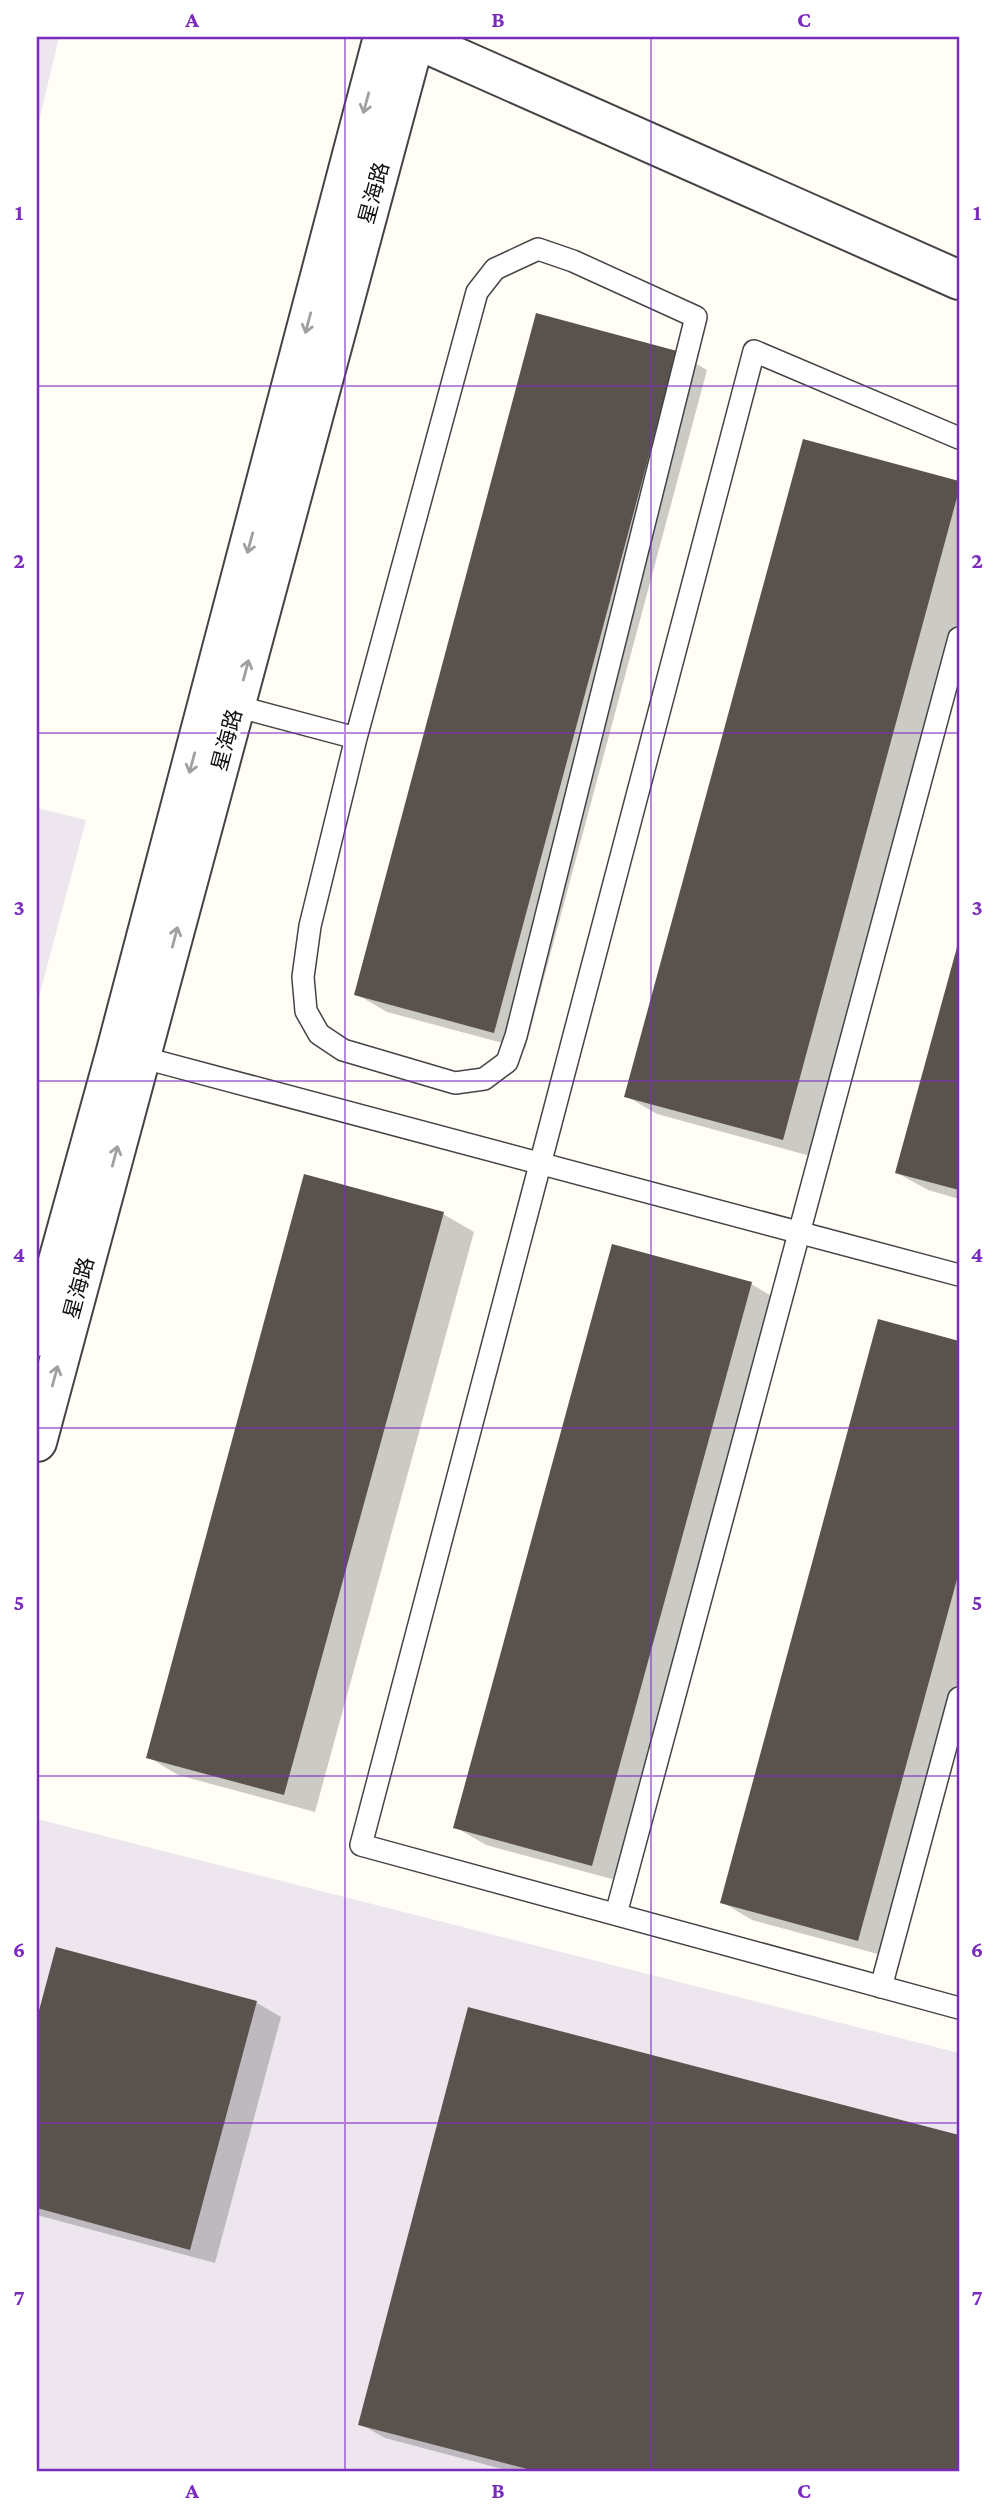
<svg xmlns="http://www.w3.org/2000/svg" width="996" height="2509" viewBox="0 0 996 2509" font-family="'Crimson Pro','Noto Sans SC',serif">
  <rect width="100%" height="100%" fill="#fffdf5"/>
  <g fill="#eee6ef">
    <polygon points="37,37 59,37 37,130"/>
    <polygon points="37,808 86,820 37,1004"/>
    <polygon points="37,1819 959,2053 959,2472 37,2472"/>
  </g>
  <g fill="#0003">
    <polygon points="676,352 707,370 525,1049 387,1012 356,994"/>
    <polygon points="804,441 959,483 959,621 814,1157 657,1114 626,1096"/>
    <polygon points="959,943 959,1199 928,1190 897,1173"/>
    <polygon points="443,1214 474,1232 315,1812 178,1775 148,1757"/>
    <polygon points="751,1284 782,1302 623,1882 486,1845 455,1827"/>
    <polygon points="880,1321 959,1343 959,1702 889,1957 752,1920 722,1902"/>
    <polygon points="57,1949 257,2003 281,2017 215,2263 37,2215 37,2025"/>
    <polygon points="469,2009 959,2137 959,2472 514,2472 385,2438 360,2424"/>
  </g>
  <g fill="#5a524d">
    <polygon points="536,313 677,351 494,1033 354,995"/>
    <polygon points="803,439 959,481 959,490 783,1140 624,1097"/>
    <polygon points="959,940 959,1190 895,1173"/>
    <polygon points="304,1174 444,1212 284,1795 146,1758"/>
    <polygon points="612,1244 752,1282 592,1866 453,1828"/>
    <polygon points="878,1319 959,1341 959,1572 858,1941 720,1903"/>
    <polygon points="56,1947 257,2001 190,2250 37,2208 37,2018"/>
    <polygon points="468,2007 959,2135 959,2472 539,2472 358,2425"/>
  </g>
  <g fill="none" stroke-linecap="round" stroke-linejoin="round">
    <defs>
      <g id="service">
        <polyline points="959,438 754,351 361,1845 959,2008"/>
        <polyline points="228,704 356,738 477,292 495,269 538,249 573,261 696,317 516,1036 507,1062 484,1079 455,1083 343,1050 319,1034 306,1011 303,977 310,926 356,738"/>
        <polyline points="133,1055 959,1275"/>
        <polyline points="616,1914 959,638"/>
        <polyline points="881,1987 959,1698"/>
      </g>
      <polyline id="minor" points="411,37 959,280"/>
      <g id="tertiary">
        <polyline points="37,1337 116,1051 383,37"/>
        <polyline points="37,1442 415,39"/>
      </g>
    </defs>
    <use href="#service" stroke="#444" stroke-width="24"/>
    <use href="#minor" stroke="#444" stroke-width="42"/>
    <use href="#tertiary" stroke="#444" stroke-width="42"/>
    <use href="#service" stroke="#fff" stroke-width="21"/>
    <use href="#minor" stroke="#fff" stroke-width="38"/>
    <use href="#tertiary" stroke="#fff" stroke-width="38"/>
  </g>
  <defs><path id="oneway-shaft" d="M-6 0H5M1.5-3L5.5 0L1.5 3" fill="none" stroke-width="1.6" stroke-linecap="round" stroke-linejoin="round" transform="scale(1.75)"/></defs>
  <g stroke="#a0a0a0">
    <use href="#oneway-shaft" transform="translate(366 103) rotate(105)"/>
    <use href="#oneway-shaft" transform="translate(308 323) rotate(105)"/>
    <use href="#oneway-shaft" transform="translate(250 543) rotate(105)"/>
    <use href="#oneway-shaft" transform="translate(246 670) rotate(-75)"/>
    <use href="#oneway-shaft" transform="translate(192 763) rotate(105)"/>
    <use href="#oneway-shaft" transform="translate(175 937) rotate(-75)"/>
    <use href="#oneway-shaft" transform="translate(115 1156) rotate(-75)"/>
    <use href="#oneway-shaft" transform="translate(55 1376) rotate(-75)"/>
  </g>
  <path fill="none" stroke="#7b2cbf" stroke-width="2" stroke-opacity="0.55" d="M345,37V2472M651,37V2472M37,386H959M37,733H959M37,1081H959M37,1428H959M37,1776H959M37,2123H959"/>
  <g text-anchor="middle" stroke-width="7" stroke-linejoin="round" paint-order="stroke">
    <g font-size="21" fill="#111" stroke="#fff">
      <text transform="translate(374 193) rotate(-75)" y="7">星海路</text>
      <text transform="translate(227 740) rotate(-75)" y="7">星海路</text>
      <text transform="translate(79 1288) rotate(-75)" y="7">星海路</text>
    </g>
  </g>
  <rect width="996" height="2509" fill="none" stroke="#ffffff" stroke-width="77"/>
  <rect x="38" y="38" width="920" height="2432" fill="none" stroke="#7b2cbf" stroke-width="2.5"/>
  <g font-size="23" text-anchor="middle" font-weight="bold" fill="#7b2cbf">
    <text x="192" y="27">A</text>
    <text x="498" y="27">B</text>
    <text x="804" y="27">C</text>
    <text x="19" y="220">1</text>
    <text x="977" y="220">1</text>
    <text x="19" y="568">2</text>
    <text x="977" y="568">2</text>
    <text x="19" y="915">3</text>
    <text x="977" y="915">3</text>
    <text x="19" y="1262">4</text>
    <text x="977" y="1262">4</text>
    <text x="19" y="1610">5</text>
    <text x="977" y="1610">5</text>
    <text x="19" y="1957">6</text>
    <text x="977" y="1957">6</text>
    <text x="19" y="2305">7</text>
    <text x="977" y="2305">7</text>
    <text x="192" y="2498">A</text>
    <text x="498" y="2498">B</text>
    <text x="804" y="2498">C</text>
  </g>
</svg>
